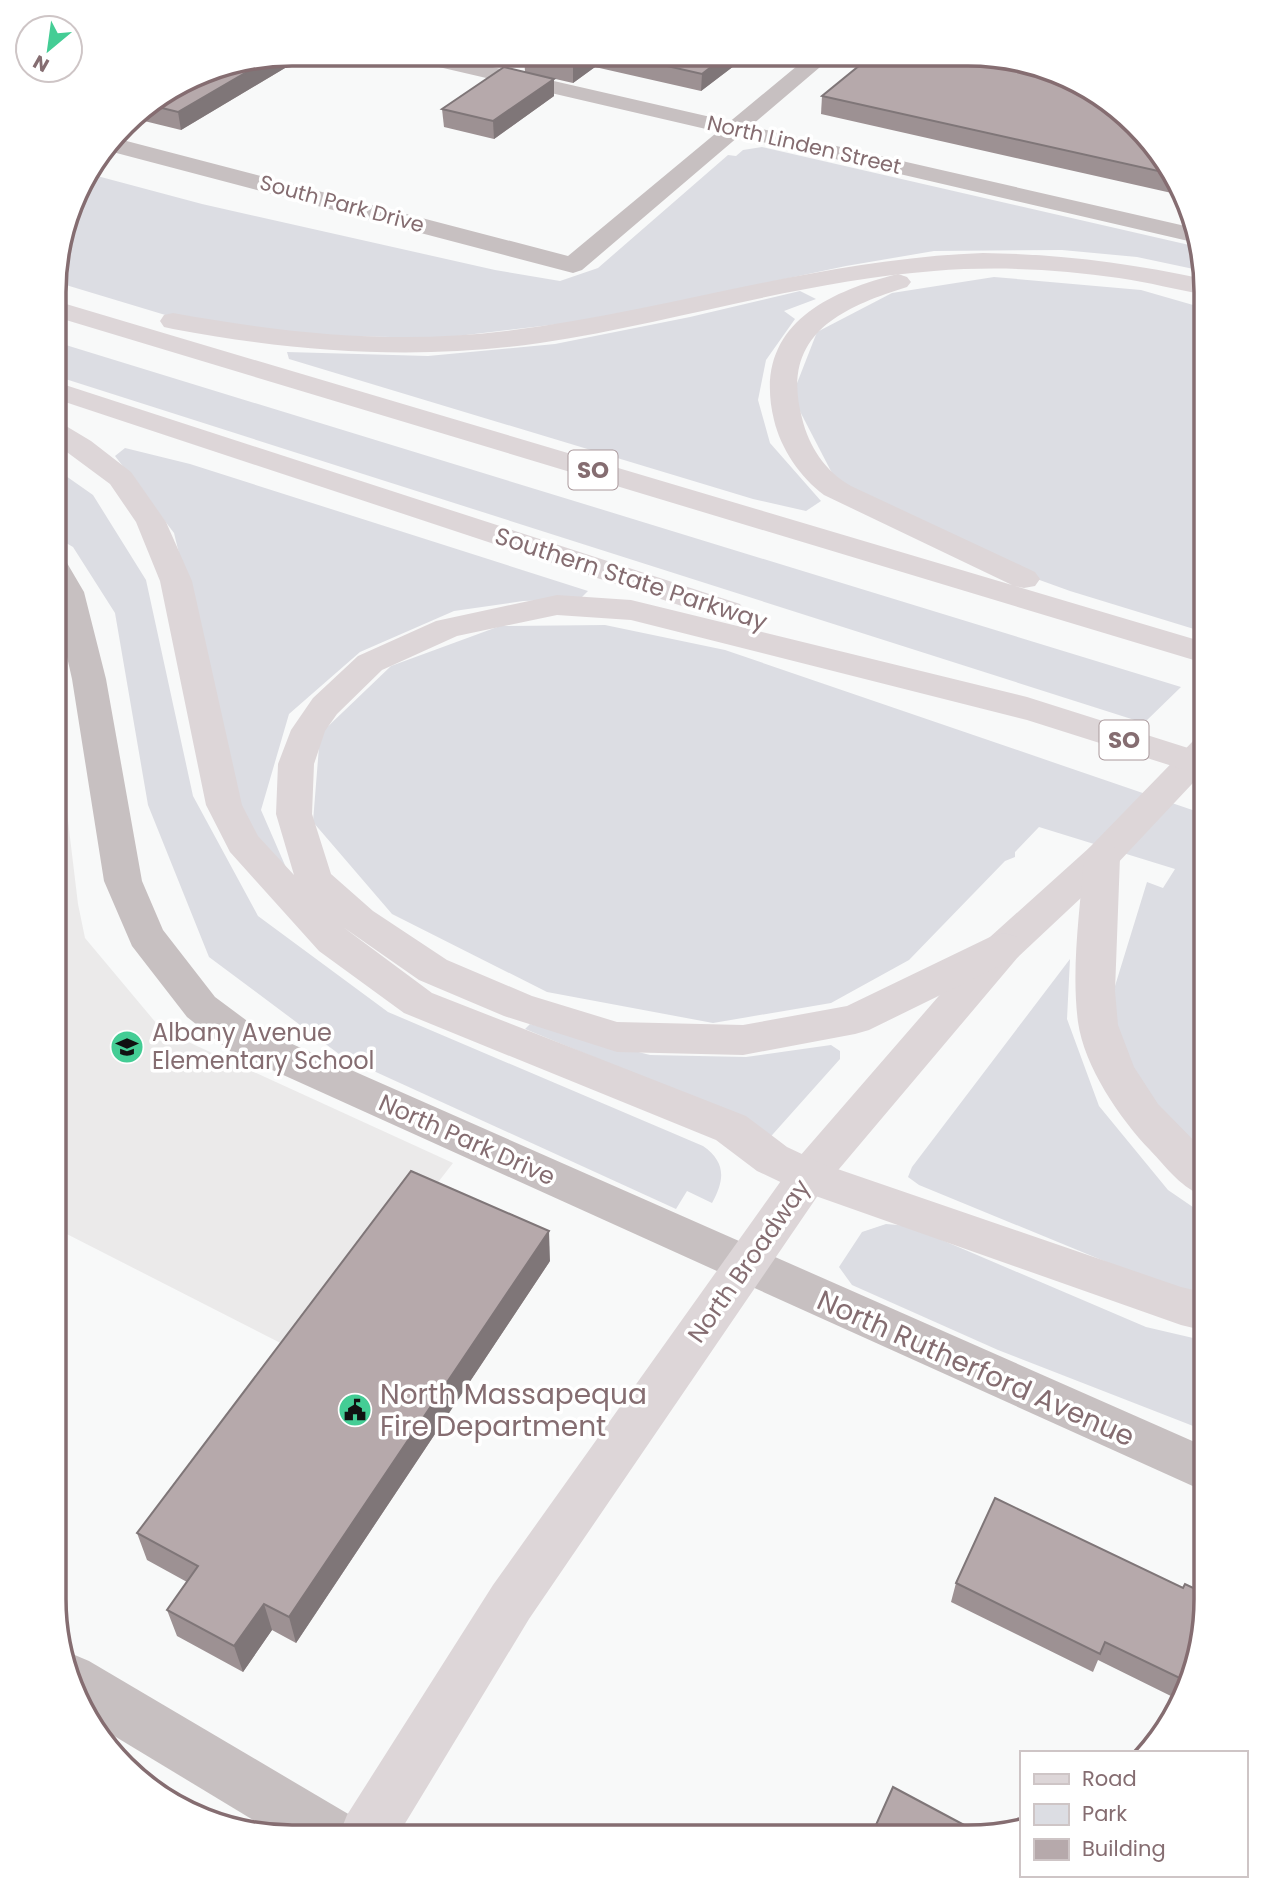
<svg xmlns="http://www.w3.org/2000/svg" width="1261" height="1891" viewBox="0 0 1261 1891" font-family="Poppins,sans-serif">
  <rect width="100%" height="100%" fill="#f8f9f9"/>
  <polygon fill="#ebeaea" points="56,721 78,904 85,938 162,1030 453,1163 304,1355 55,1228"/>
  <g fill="#dcdde3">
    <polygon points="762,147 1198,247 1203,271 1137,257 1062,250 934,251 846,266 584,321 441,338 289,335 172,317 56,282 56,261 86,173 202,204 495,270 560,281 598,268 728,155 736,156 743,150"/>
    <polygon points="994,277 1141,290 1207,309 1207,633 1070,591 929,540 834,477 792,396 817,332 892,293"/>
    <polygon points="800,291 816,299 784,311 795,319 766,360 758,400 770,443 821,501 806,511 753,499 289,359 287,352 428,356 555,344 690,317"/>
    <polygon points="56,342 134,366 1181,687 1144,723 56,376"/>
    <polygon points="125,448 190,464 588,591 580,599 523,601 454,611 360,652 289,714 261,810 291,879 244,820 174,533 115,456"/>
    <path d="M56,469L93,495L146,580L193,796L258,916L388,1012L703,1146C726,1162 725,1180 712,1203L687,1191L676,1209L343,1057L209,957L148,805L115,613L73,547L56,537Z"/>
    <polygon points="605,625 725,650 1207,815 1206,1155 1129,1075 1111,999 1147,882 1163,888 1175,869 1039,827 1015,852 1015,857 1005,861 909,960 831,1003 713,1023 547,992 392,914 313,822 320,734 391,666 500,626"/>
    <polygon points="1070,959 1067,1019 1099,1106 1168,1190 1206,1216 1206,1296 1160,1284 919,1185 908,1177 912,1167"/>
    <polygon points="530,1024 650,1055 746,1057 831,1045 840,1051 840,1059 765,1143 738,1116 525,1029"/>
    <polygon points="886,1224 909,1226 1146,1327 1206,1341 1206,1431 998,1350 852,1285 839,1267 862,1232"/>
  </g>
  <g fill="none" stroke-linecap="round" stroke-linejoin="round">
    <g fill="#c7c0c1" fill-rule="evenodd">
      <polygon points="809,56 833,56 582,270 573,273 105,150 115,138 568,256"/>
      <polygon points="56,561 67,563 84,592 106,679 142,881 163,930 215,997 258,1029 1206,1447 1206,1492 230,1051 187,1017 132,946 104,881 72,679 56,608"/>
      <polygon points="70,1653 89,1661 350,1815 358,1835 278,1835 101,1728 73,1690 65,1655"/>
    </g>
    <polygon fill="#c7c0c1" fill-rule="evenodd" points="402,55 440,55 1194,228 1197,243 413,61 405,60"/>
    <polygon fill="#ddd6d8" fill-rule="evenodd" points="1207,736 1207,768 1115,866 1018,957 823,1188 529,1619 398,1835 339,1835 347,1815 493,1585 793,1164 990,937 1089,848 1195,739"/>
    <g fill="#ddd6d8" fill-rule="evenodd">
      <path d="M983,253C1058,254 1130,263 1204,279L1207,295C1177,290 1148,282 1119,278C1058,269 995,266 934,271C801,281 672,323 540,343C416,361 296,352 173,329L164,327L160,321L164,315L173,313C284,333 394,345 506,331C668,311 819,259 983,253Z"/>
      <path d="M898,274L907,277L911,282L907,287C839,308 780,336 802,418C809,447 825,471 851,486L1035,572L1040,579L1035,586L1024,588L1015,586L1207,643V664L56,317V301L1012,585L824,495C800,477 781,449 774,420C752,329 822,293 898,274Z"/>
      <polygon points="56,382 740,604 745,611 740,618 729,621 718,618 56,399"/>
      <polygon points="56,423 66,426 91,441 131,472 166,522 192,581 242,805 258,836 294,875 276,814 278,764 291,730 313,698 358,656 436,621 557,595 631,600 1027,697 1207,754 1207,777 1027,720 631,620 557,615 457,636 382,670 337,714 325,731 314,764 312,814 331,874 373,911 447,960 532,996 617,1022 743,1025 847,1006 990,937 1004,933 1018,937 1023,947 1018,957 869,1030 855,1034 743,1055 617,1052 504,1016 419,980 343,927 432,993 746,1116 787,1147 823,1164 1181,1287 1206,1293 1206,1331 1181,1325 793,1188 757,1171 716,1140 404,1013 319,951 230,852 206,805 160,581 136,522 110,484 56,444"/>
      <path d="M1102,844L1115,848L1120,857L1115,991L1118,1025L1134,1067L1158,1104L1206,1153V1197C1182,1189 1167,1168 1150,1150C1120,1119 1084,1066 1078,1022C1071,968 1080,911 1084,857L1089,848Z"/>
    </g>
  </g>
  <g fill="#9d9193">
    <polygon points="524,55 747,56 701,91 595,67 573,83 525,72"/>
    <polygon points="215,67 285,68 181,130 132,118 136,113"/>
    <polygon points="554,79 554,96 494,139 444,127 442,109"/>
    <polygon points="822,96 1114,104 1185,196 821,114"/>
    <polygon points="550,1261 296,1643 272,1630 243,1672 177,1636 167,1610 187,1582 147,1560 137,1533"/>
    <polygon points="956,1583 1194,1676 1181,1701 1098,1660 1093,1672 951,1602"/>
  </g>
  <g fill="#7f7678">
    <polygon points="587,55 595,55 595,67 573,83 573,65"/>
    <polygon points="284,56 285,68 181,130 178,112 271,58"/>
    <polygon points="725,56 747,56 701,91 702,74"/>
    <polygon points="554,79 554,96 494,139 493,121"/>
    <polygon points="549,1231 550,1261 296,1643 289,1617"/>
    <polygon points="264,1604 272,1630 243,1672 234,1646"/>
  </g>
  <g fill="#b6a9ab" stroke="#7f7678" stroke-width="2">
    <polygon points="528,55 587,55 573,65"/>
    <polygon points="619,55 725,56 702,74"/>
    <polygon points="871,56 1000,56 1114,104 1167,173 822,96"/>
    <polygon points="271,58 178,112 150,105 215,67"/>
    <polygon points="504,67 554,79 493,121 442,109"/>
    <polygon points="411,1171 549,1231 289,1617 264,1604 234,1646 167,1610 198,1566 137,1533"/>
    <polygon points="995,1498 1183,1588 1185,1584 1206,1594 1206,1615 1194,1676 1190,1683 1105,1642 1100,1654 956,1583"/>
    <polygon points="893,1787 981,1834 969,1837 871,1836"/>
  </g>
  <defs>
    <symbol id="school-disc" viewBox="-11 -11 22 22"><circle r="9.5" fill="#44cd95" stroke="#fff"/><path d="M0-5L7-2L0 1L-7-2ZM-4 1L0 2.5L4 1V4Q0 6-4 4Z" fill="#111"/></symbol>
    <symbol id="civic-disc" viewBox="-11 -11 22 22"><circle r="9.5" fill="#44cd95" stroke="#fff"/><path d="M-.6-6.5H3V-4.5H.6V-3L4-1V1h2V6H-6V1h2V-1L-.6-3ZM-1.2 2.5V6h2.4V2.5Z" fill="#111"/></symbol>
  </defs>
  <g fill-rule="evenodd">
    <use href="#school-disc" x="108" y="1028" width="38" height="38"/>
    <use href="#civic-disc" x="336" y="1391" width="38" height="38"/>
  </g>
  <g text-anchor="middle" stroke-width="7" stroke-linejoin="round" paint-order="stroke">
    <g font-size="21" fill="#856d71" stroke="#fff">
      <text transform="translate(804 145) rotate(13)" y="7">North Linden Street</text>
      <text transform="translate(342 204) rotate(15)" y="7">South Park Drive</text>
    </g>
    <g fill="#fff" stroke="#aa999c" stroke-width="2">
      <rect x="568.5" y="450.5" width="49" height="39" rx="5"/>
      <rect x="1099.5" y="720.5" width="49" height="39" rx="5"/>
    </g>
    <g font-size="23" font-weight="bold" fill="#856d71">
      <text x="593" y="478">SO</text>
      <text x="1124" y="748">SO</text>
    </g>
    <g font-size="24" fill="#856d71" stroke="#fff">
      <text transform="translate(631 579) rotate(18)" y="8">Southern State Parkway</text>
      <text transform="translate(467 1140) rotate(24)" y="8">North Park Drive</text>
      <text transform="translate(749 1261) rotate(-55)" y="8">North Broadway</text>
    </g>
    <g font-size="24" fill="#856d71" stroke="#fff" text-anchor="start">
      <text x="152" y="1041">Albany Avenue<tspan x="152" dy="28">Elementary School</tspan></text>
    </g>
    <g font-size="28" fill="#856d71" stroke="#fff">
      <text transform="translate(976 1368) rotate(24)" y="10">North Rutherford Avenue</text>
    </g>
    <g font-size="28" fill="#856d71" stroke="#fff" text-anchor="start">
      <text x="380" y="1404">North Massapequa<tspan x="380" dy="32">Fire Department</tspan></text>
    </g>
  </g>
  <path d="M0 0H1261V1891H0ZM292 66H968A226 226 0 0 1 1194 292V1599A226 226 0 0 1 968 1825H292A226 226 0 0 1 66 1599V292A226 226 0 0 1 292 66Z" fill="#fff" fill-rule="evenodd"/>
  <path fill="none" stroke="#856d71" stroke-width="3.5" d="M292 66H968A226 226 0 0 1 1194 292V1599A226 226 0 0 1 968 1825H292A226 226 0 0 1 66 1599V292A226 226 0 0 1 292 66Z"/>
  <rect x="1020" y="1751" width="228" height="126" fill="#ffffff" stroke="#cec5c6" stroke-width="2"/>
  <rect x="1034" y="1774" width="35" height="10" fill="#ddd6d8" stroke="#cec5c6" stroke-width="2"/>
  <text x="1082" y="1786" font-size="21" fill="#856d71">Road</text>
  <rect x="1034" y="1804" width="35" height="21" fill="#dcdde3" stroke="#cec5c6" stroke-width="2"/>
  <text x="1082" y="1821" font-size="21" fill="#856d71">Park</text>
  <rect x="1034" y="1839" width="35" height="21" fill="#b6a9ab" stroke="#cec5c6" stroke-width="2"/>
  <text x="1082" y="1856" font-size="21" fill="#856d71">Building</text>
  <g transform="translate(49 49) rotate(209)"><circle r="33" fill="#ffffff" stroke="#cec5c6" stroke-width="2"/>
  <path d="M0-5L12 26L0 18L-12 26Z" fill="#44cd95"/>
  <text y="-10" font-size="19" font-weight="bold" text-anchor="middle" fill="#856d71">N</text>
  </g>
</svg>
